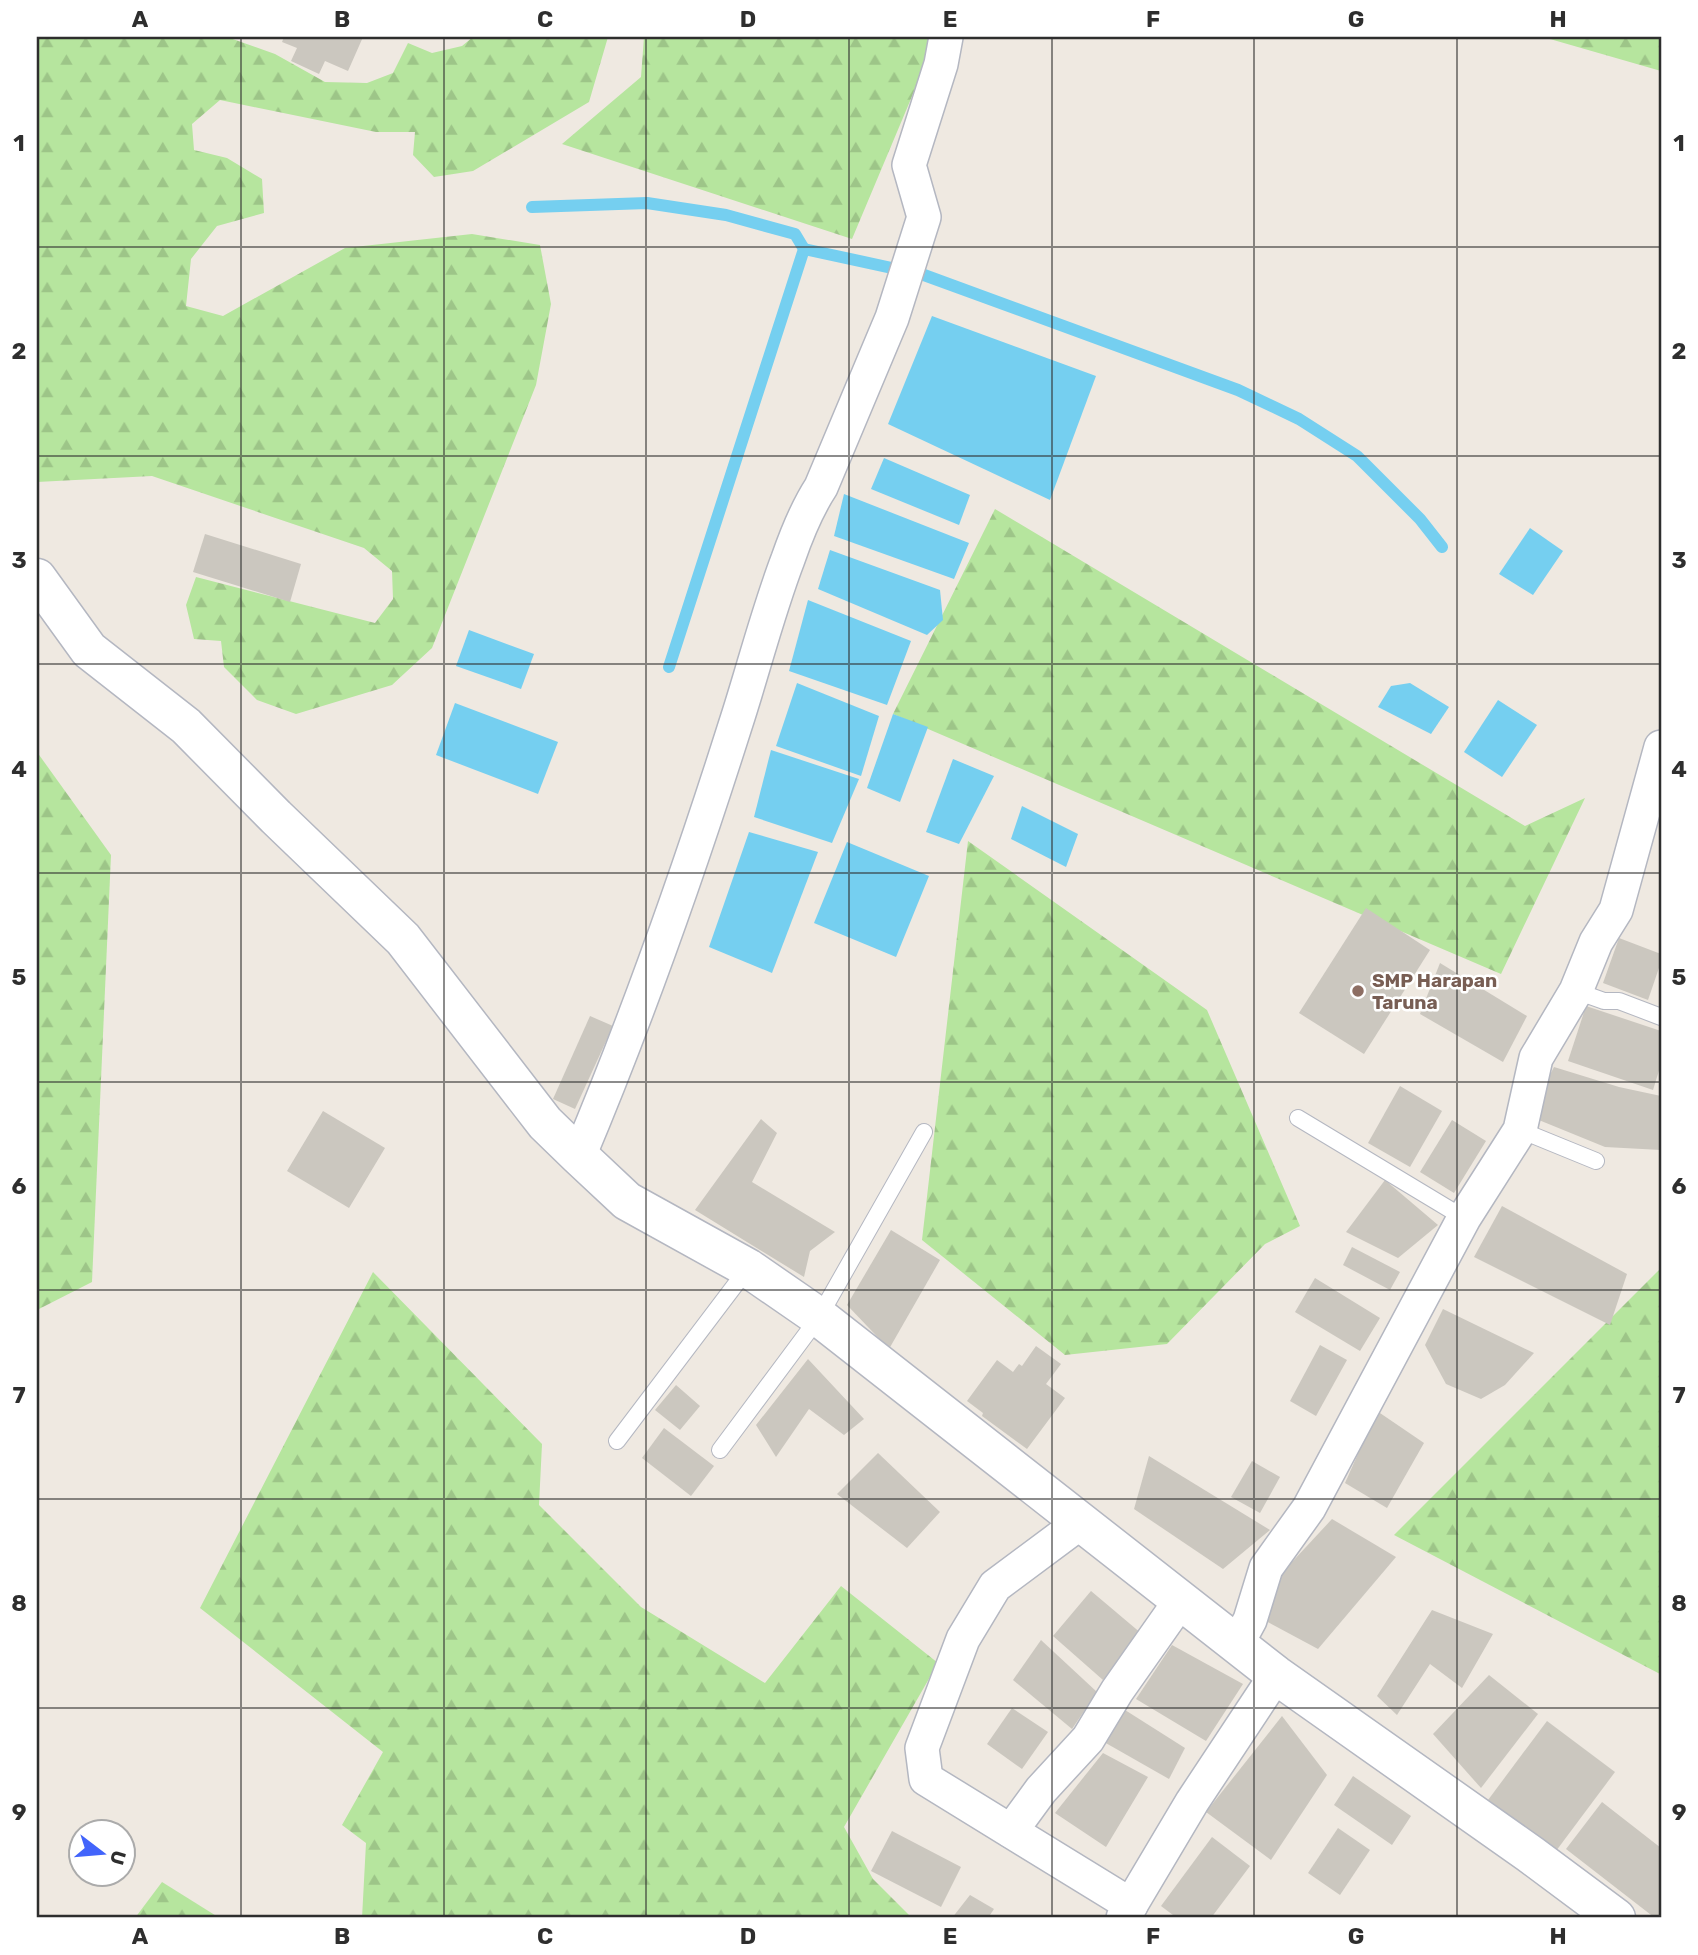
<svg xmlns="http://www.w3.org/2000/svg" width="1698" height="1955" viewBox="0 0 1698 1955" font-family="Rubik,sans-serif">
  <defs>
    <pattern id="forest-firs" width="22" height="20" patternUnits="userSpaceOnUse" patternTransform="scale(1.75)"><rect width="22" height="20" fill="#b6e59e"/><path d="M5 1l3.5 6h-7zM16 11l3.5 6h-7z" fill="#9dc588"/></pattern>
  </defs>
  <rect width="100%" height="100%" fill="#efe9e1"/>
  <g fill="url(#forest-firs)">
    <polygon points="37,37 227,37 275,54 325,82 367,83 393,73 408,43 432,53 462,46 473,37 608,37 589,102 473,171 434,177 413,155 415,132 376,132 220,100 192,124 194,150 227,158 262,179 264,213 217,226 191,259 186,306 223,316 345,248 472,234 540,245 551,304 536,385 432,648 392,685 296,714 257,700 224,667 221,641 194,639 186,605 196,577 375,623 393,599 392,571 364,548 152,476 37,482"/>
    <polygon points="644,37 934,37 934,44 852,239 562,144 641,77"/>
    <polygon points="1543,37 1661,37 1661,71"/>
    <polygon points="995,509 1525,826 1585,798 1501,974 893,714"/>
    <polygon points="37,752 111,855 92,1282 37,1310"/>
    <polygon points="968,841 1207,1010 1300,1226 1265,1244 1167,1344 1065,1355 922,1240"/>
    <polygon points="1661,1268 1661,1672 1660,1674 1394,1535"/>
    <polygon points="373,1272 542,1444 539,1505 641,1607 765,1683 841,1586 938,1663 844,1827 873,1879 912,1918 362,1918 366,1843 342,1825 383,1752 200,1608"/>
    <polygon points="162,1882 218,1917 218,1918 135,1918"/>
  </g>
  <g fill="#75cff0">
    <polygon points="932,316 1096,376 1050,500 888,424"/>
    <polygon points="884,458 970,495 959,525 871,489"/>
    <polygon points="844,494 969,543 954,579 834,536"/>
    <polygon points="1530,528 1563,551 1533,595 1499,574"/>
    <polygon points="830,550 940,590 943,620 927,635 818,589"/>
    <polygon points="808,600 911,641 887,705 789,671"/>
    <polygon points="469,630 534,654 521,689 456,666"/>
    <polygon points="797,683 879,716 861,776 776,746"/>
    <polygon points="1410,683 1449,707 1431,734 1378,707 1391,686"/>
    <polygon points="1498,700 1537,725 1502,777 1464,752"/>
    <polygon points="455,703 558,742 538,794 436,755"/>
    <polygon points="893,714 928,727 900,802 867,788"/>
    <polygon points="771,750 859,779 832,843 754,817"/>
    <polygon points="953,759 994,776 959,844 926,832"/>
    <polygon points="1022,806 1078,834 1066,867 1011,839"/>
    <polygon points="749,832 818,852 772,973 709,947"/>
    <polygon points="847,842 929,876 896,957 814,923"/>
  </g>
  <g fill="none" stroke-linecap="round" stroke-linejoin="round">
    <g stroke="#75cff0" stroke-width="12">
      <polyline points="532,207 647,203 726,215 795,234 804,249 669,667"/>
      <polyline points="804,249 924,275 1238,390 1299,419 1357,456 1420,519 1442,547"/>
    </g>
  </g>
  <g fill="#cbc7bf">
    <polygon points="284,37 363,37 348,71 325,61 319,74 291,61 297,48 282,42"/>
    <polygon points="205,534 301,564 290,602 193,572"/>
    <polygon points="1366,908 1430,950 1364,1054 1299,1013"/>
    <polygon points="1619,938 1661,954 1661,962 1648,1000 1603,983"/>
    <polygon points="1440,963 1527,1016 1503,1062 1420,1014"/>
    <polygon points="1586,1006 1661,1031 1661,1064 1653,1090 1568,1061"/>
    <polygon points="590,1016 613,1026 575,1109 553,1099"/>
    <polygon points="1554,1067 1619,1087 1661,1096 1661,1150 1605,1147 1529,1116"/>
    <polygon points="1400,1086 1442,1111 1410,1167 1368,1143"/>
    <polygon points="323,1111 385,1148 349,1208 287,1171"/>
    <polygon points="761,1119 777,1133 752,1182 835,1232 810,1251 804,1277 695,1210"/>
    <polygon points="1452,1120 1486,1141 1454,1193 1420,1172"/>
    <polygon points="1385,1180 1438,1225 1398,1258 1346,1232"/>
    <polygon points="1502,1206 1627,1274 1610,1325 1474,1257"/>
    <polygon points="891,1230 940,1260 889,1349 847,1305"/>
    <polygon points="1352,1247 1400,1272 1390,1290 1343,1265"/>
    <polygon points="1315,1278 1380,1318 1360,1351 1295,1312"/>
    <polygon points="1443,1309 1534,1353 1505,1385 1481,1399 1446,1384 1425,1345"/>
    <polygon points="1320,1345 1347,1360 1316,1416 1290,1401"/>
    <polygon points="1036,1346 1061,1364 1046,1384 1065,1398 1027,1449 982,1416 983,1413 967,1401 997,1360 1013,1372 1019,1364 1022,1366"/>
    <polygon points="808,1359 864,1419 844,1435 809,1409 776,1457 756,1425"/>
    <polygon points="676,1385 700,1406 680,1430 655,1410"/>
    <polygon points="1377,1411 1424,1443 1387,1508 1345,1483"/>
    <polygon points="664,1428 714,1466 691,1496 642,1458"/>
    <polygon points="878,1453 940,1512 907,1548 837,1494"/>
    <polygon points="1149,1456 1270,1530 1223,1569 1134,1509"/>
    <polygon points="1252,1461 1280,1477 1260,1513 1231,1497"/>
    <polygon points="1332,1519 1396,1557 1318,1649 1262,1619 1279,1576"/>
    <polygon points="1091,1591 1142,1634 1103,1680 1053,1636"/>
    <polygon points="1432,1610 1493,1634 1462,1688 1430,1664 1397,1715 1377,1696"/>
    <polygon points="1041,1640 1097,1692 1072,1729 1013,1680"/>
    <polygon points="1172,1645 1243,1684 1206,1741 1136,1699"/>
    <polygon points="1489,1675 1538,1714 1481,1788 1433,1734"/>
    <polygon points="1012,1708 1048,1732 1022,1769 987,1744"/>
    <polygon points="1125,1710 1185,1748 1169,1779 1104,1742"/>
    <polygon points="1282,1716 1327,1775 1271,1860 1206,1812"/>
    <polygon points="1547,1721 1615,1772 1556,1851 1488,1800"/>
    <polygon points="1103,1753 1148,1777 1106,1847 1055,1813"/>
    <polygon points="1353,1776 1411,1816 1392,1845 1334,1805"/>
    <polygon points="1602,1802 1661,1848 1661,1918 1655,1918 1566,1849"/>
    <polygon points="1338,1828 1370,1850 1340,1895 1308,1873"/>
    <polygon points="892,1831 961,1867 941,1907 871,1871"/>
    <polygon points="1212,1837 1250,1866 1211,1918 1177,1918 1161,1906"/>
    <polygon points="970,1895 994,1909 988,1918 952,1918"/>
  </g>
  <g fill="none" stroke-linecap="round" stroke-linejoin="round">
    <defs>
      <g id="service">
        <polyline points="1576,991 1604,1001 1619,1001 1661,1017"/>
        <polyline points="1298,1118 1464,1218"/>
        <polyline points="1520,1130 1596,1161"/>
        <polyline points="617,1441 748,1268"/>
        <polyline points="720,1450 819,1317 924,1132"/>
      </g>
      <g id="minor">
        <path d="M579,1156C638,1016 689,871 735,726C753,671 767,614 788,559C797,533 806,510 821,487L892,318L924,217L909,165L941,64L946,37"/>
        <polyline points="1081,1522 995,1586 963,1639 922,1748 926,1779 1131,1905"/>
        <polyline points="1237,1644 1250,1620 1266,1568 1309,1508 1464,1218 1520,1130 1536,1058 1576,991 1596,942 1616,910 1661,747"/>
        <polyline points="1011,1831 1041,1790 1088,1739 1117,1691 1181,1600"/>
        <polyline points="1123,1918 1192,1802 1276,1675"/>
      </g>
      <polyline id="secondary" points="37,578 89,650 186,726 276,817 403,939 545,1123 579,1156 627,1201 748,1268 819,1317 1276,1675 1530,1854 1616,1918"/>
    </defs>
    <use href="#service" stroke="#b4b7c1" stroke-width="18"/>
    <use href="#minor" stroke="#b4b7c1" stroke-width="36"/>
    <use href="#secondary" stroke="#b4b7c1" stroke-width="41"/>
    <use href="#service" stroke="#fff" stroke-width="16"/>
    <use href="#minor" stroke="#fff" stroke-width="33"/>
    <use href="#secondary" stroke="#fff" stroke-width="38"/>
  </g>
  <path fill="none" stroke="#2e2e2e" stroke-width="2" stroke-opacity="0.55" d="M241,37V1918M444,37V1918M646,37V1918M849,37V1918M1052,37V1918M1254,37V1918M1457,37V1918M37,247H1661M37,456H1661M37,664H1661M37,873H1661M37,1082H1661M37,1290H1661M37,1499H1661M37,1708H1661"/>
  <circle fill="#8d6e63" stroke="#fff" stroke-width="2.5" cx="1358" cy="991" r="7"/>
  <g text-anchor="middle" stroke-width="5" stroke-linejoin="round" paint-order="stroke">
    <g font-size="19" font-weight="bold" fill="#785e54" stroke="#fff" text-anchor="start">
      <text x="1372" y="987">SMP Harapan<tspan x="1372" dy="22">Taruna</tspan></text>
    </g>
  </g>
  <rect width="1698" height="1955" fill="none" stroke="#ffffff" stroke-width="77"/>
  <g transform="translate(102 1853) rotate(106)"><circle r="33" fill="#ffffff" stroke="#ababab" stroke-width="2"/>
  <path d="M0-5L12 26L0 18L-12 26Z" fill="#4264fb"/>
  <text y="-10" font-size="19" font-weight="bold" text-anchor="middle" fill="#2e2e2e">U</text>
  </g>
  <rect x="38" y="38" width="1622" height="1878" fill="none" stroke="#2e2e2e" stroke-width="2.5"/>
  <g font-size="23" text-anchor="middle" font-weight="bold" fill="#2e2e2e">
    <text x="140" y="27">A</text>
    <text x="342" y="27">B</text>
    <text x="545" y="27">C</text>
    <text x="748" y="27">D</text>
    <text x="950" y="27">E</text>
    <text x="1153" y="27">F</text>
    <text x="1356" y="27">G</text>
    <text x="1558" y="27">H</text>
    <text x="19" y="151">1</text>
    <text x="1679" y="151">1</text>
    <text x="19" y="359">2</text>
    <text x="1679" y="359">2</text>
    <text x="19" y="568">3</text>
    <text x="1679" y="568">3</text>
    <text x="19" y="777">4</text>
    <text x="1679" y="777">4</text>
    <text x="19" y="985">5</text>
    <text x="1679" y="985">5</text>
    <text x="19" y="1194">6</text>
    <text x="1679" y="1194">6</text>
    <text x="19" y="1403">7</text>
    <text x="1679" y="1403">7</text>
    <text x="19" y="1611">8</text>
    <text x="1679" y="1611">8</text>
    <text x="19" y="1820">9</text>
    <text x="1679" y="1820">9</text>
    <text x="140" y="1944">A</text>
    <text x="342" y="1944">B</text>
    <text x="545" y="1944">C</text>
    <text x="748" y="1944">D</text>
    <text x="950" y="1944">E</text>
    <text x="1153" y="1944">F</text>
    <text x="1356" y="1944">G</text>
    <text x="1558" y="1944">H</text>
  </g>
</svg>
